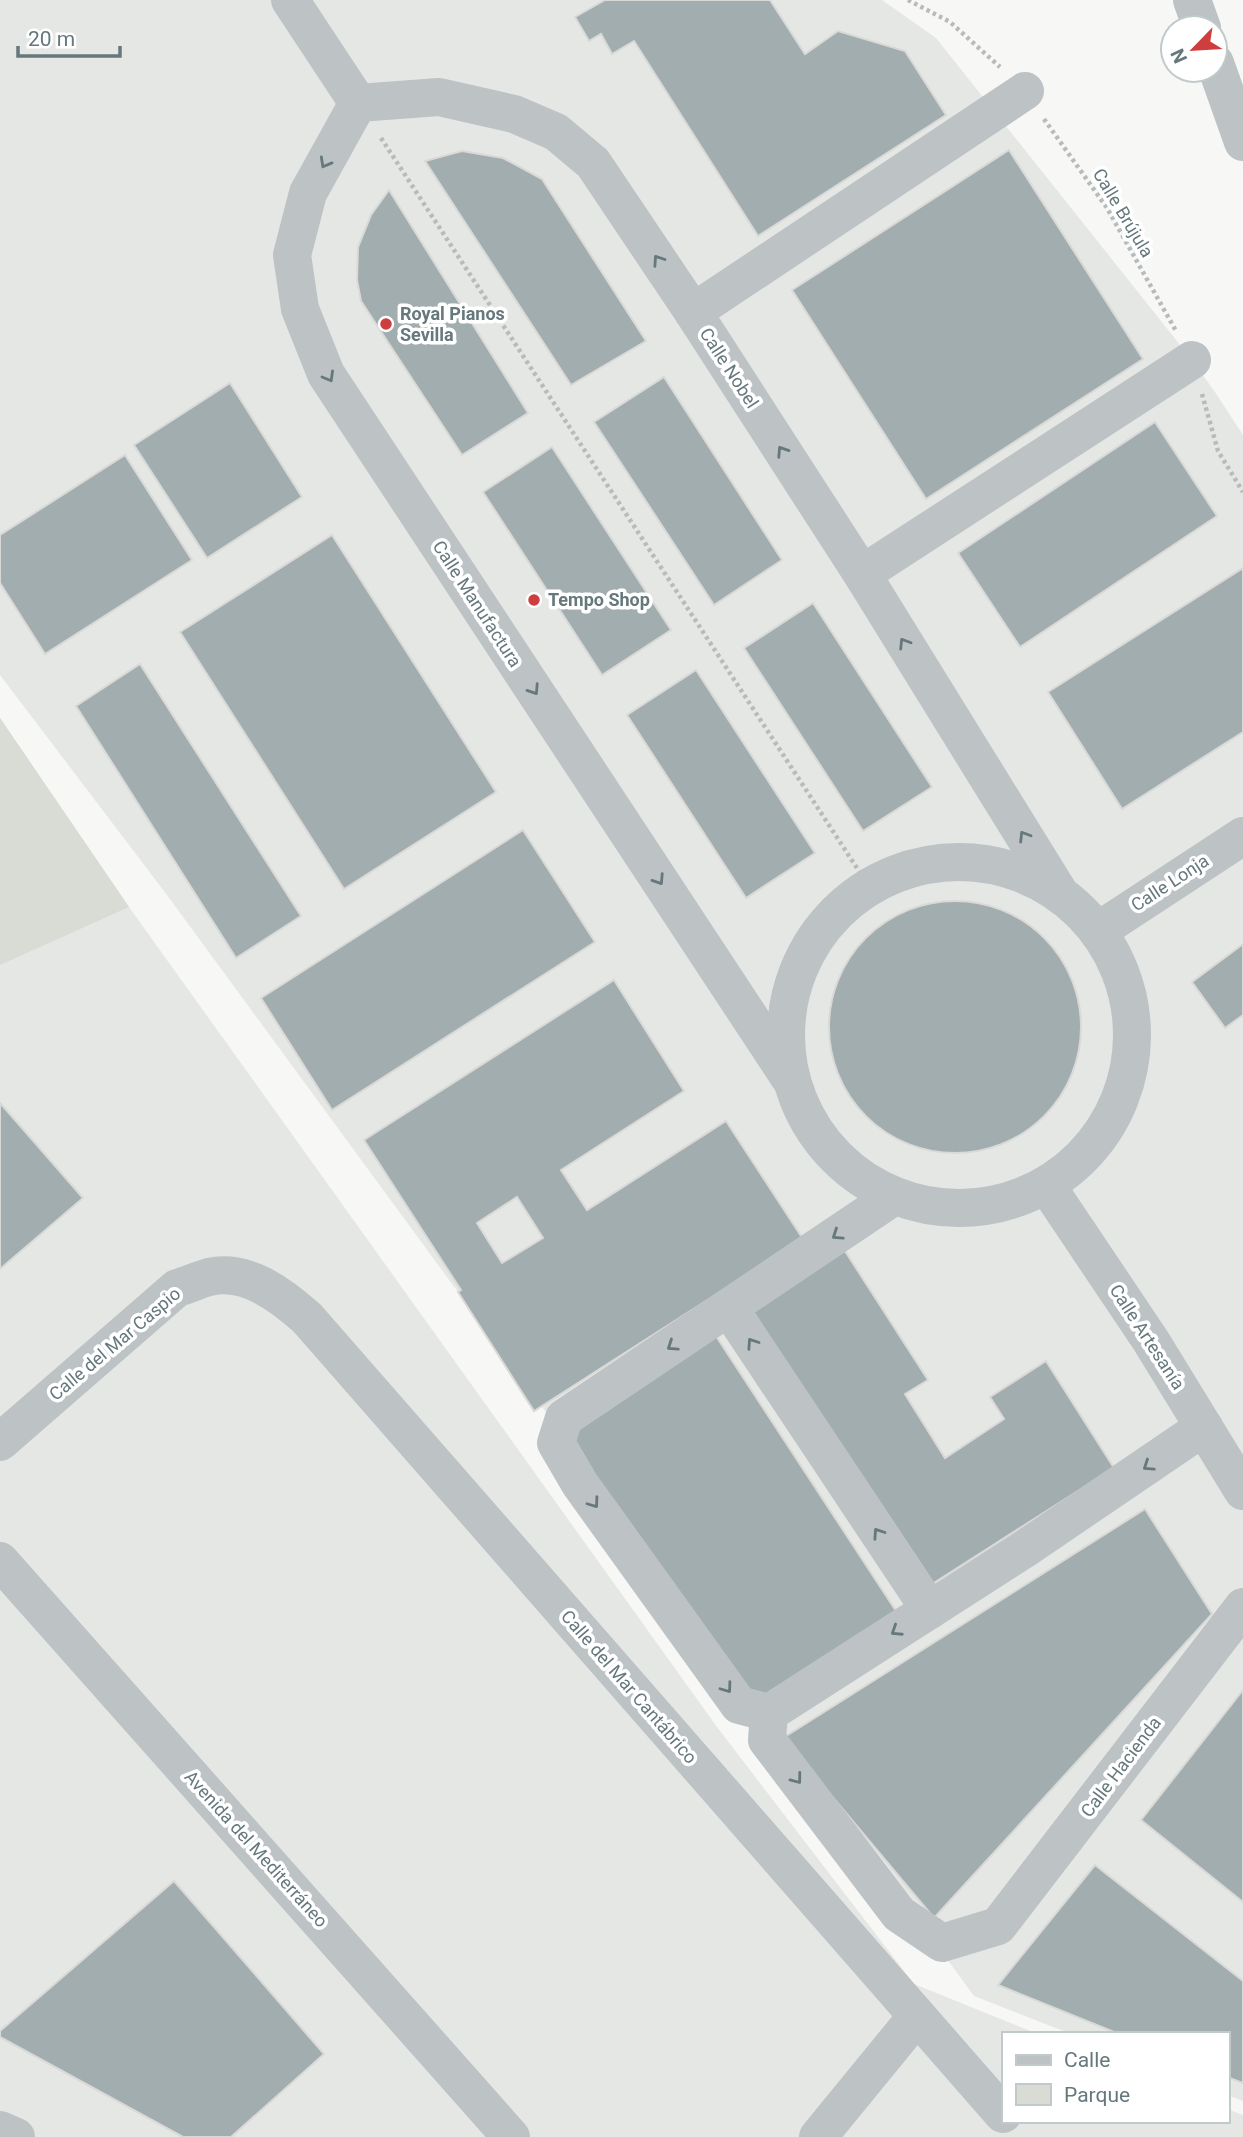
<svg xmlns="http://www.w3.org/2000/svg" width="1243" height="2137" viewBox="0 0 1243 2137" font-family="Roboto,sans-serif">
  <rect width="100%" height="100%" fill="#f7f7f5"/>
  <g fill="#e5e7e5">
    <polygon points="0,0 882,0 936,38 1192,360 1215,392 1243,435 1243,2101 1227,2095 1227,2034 1071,2034 974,1996 167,895 0,675"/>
    <polygon points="0,718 129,907 717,1727 914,1984 1038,2034 1003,2034 1003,2121 1227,2121 1227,2109 1243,2115 1243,2137 0,2137"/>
  </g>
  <polygon fill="#d9dcd5" points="0,718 129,907 0,965"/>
  <g fill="#a2adaf" stroke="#d9d9d7" stroke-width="2" fill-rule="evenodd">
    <polygon points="605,0 770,0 805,54 838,31 905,51 946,115 758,236 634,41 612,54 601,34 589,41 575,17"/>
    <polygon points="1009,150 1143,359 926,499 792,290"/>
    <polygon points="462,151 503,158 542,179 646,341 571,385 425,161"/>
    <polygon points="389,190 528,413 462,455 361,301 357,280 358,247 371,215"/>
    <polygon points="664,377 782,560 714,605 594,422"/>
    <polygon points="230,383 302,497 207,558 134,445"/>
    <polygon points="1155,422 1217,516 1020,647 958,553"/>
    <polygon points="552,447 671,630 602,675 483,492"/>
    <polygon points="125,455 192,560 45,654 0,583 0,535"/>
    <polygon points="332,535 496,792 344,889 180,632"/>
    <polygon points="1243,568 1243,732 1122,809 1048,692"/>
    <polygon points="813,603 932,787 863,831 744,648"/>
    <polygon points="140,664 301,916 236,958 76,706"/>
    <polygon points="696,670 815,853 746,898 627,715"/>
    <polygon points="523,830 595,942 332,1110 261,998"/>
    <circle cx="955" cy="1027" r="126"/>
    <polygon points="1243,944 1243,1015 1225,1028 1192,982"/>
    <path d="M614,980L684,1091L561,1170L587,1210L726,1121L803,1239L534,1411L458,1292L461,1290L364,1140ZM517,1197L543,1238L502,1263L477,1223Z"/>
    <polygon points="0,1103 83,1198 0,1269"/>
    <polygon points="845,1251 928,1380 905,1394 945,1458 1004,1419 990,1397 1046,1361 1114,1468 929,1586 752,1310"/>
    <polygon points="714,1333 896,1611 755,1702 565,1433"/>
    <polygon points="1145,1509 1212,1614 934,1918 783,1738"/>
    <polygon points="1243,1690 1243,1902 1141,1820"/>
    <polygon points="1095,1865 1243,1981 1243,2083 1227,2077 1227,2034 1119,2034 998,1985"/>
    <polygon points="174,1881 324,2054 231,2137 183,2137 0,2037 0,2031"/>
  </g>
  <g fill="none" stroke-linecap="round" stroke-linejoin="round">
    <g stroke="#b7bbbc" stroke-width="4.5" stroke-dasharray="3.5 3.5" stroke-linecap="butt">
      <polyline points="908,0 950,22 1000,67"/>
      <polyline points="1044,119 1107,208 1176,331"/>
      <polyline points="381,138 868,885"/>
      <polyline points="1202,394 1218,451 1243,492"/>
    </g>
    <g stroke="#bdc2c4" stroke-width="38">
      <polyline points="290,0 358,103"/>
      <polyline points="1192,0 1202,28"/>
      <polyline points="1215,63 1243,142"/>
      <polyline points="358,103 308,193 292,255 300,309 326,374 789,1077"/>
      <polyline points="358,103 439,97 514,114 556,132 593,163 693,312 862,574 1060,894"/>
      <polyline points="693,312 1025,91"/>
      <polyline points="862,574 1192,360"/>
      <circle cx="959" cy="1035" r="173"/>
      <polyline points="1098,931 1243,836"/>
      <polyline points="1047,1186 1151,1341 1243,1491"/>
      <polyline points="729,1308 930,1610"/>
      <polyline points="1204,1427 1026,1548 769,1713 767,1740 899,1914 942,1943 998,1926 1243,1607"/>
      <path d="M0,1442L177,1288C188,1285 198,1280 209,1277C246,1268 281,1295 307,1318L1003,2114"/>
      <polyline points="0,1561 511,2137"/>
      <polyline points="769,1713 739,1705 580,1484 556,1443 564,1418 893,1197"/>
      <polyline points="0,2130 16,2137"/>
      <polyline points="818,2137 917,2016"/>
    </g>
  </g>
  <defs><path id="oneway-chevron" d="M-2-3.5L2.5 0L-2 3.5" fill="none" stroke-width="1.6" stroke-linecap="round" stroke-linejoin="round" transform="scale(1.75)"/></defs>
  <g stroke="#66787c">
    <use href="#oneway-chevron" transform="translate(325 163) rotate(119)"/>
    <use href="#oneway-chevron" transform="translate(658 260) rotate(-124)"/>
    <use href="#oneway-chevron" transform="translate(329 377) rotate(60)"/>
    <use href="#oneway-chevron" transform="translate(782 451) rotate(-123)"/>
    <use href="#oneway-chevron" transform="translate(904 643) rotate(-122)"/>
    <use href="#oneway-chevron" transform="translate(534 690) rotate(57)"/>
    <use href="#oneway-chevron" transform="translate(1024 836) rotate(-122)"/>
    <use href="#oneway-chevron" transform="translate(659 880) rotate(57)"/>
    <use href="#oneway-chevron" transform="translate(837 1235) rotate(146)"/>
    <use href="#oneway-chevron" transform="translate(752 1343) rotate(-124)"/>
    <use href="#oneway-chevron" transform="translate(672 1346) rotate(146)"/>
    <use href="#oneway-chevron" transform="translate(1148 1466) rotate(146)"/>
    <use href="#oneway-chevron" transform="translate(594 1503) rotate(54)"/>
    <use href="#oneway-chevron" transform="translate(878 1533) rotate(-124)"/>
    <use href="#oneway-chevron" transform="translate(896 1631) rotate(147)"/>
    <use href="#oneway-chevron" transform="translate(727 1688) rotate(54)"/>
    <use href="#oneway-chevron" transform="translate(797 1779) rotate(53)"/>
  </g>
  <g fill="#ce3e3e" stroke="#fff" stroke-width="2.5">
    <circle cx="386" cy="324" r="7"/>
    <circle cx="534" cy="600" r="7"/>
  </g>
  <g text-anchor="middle" stroke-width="7" stroke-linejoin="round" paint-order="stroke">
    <g font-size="18" fill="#66787c" stroke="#fff">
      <text transform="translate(1123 213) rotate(59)" y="6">Calle Brújula</text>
      <text transform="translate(729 368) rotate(57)" y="6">Calle Nobel</text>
      <text transform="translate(477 604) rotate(57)" y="6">Calle Manufactura</text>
      <text transform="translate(1170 883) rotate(-33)" y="6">Calle Lonja</text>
      <text transform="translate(1147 1337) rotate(57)" y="6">Calle Artesanía</text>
      <text transform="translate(115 1344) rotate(-40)" y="6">Calle del Mar Caspio</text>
      <text transform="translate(629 1687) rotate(49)" y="6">Calle del Mar Cantábrico</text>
      <text transform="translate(1121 1767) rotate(-53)" y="6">Calle Hacienda</text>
      <text transform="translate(256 1849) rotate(48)" y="6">Avenida del Mediterráneo</text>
    </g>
    <g font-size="18" font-weight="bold" fill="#66787c" stroke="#fff" text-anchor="start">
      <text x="400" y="320">Royal Pianos<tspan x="400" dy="21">Sevilla</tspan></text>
      <text x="548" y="606">Tempo Shop</text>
    </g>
  </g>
  <rect x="1002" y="2032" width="228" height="91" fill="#ffffff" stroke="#c2c9cb" stroke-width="2"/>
  <rect x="1016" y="2055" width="35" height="10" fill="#bdc2c4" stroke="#c2c9cb" stroke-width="2"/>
  <text x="1064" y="2067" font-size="21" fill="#66787c">Calle</text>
  <rect x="1016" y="2084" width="35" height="21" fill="#d9dcd5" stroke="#c2c9cb" stroke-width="2"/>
  <text x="1064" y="2102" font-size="21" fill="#66787c">Parque</text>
  <g transform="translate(1194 49) rotate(245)"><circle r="33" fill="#ffffff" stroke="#c2c9cb" stroke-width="2"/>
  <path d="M0-5L12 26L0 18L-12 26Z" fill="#ce3e3e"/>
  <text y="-10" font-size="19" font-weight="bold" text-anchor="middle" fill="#66787c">N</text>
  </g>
  <path d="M18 46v10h102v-10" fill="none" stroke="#66787c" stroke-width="3.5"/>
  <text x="28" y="46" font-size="21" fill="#66787c" stroke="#ffffff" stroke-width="5" paint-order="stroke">20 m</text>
</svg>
